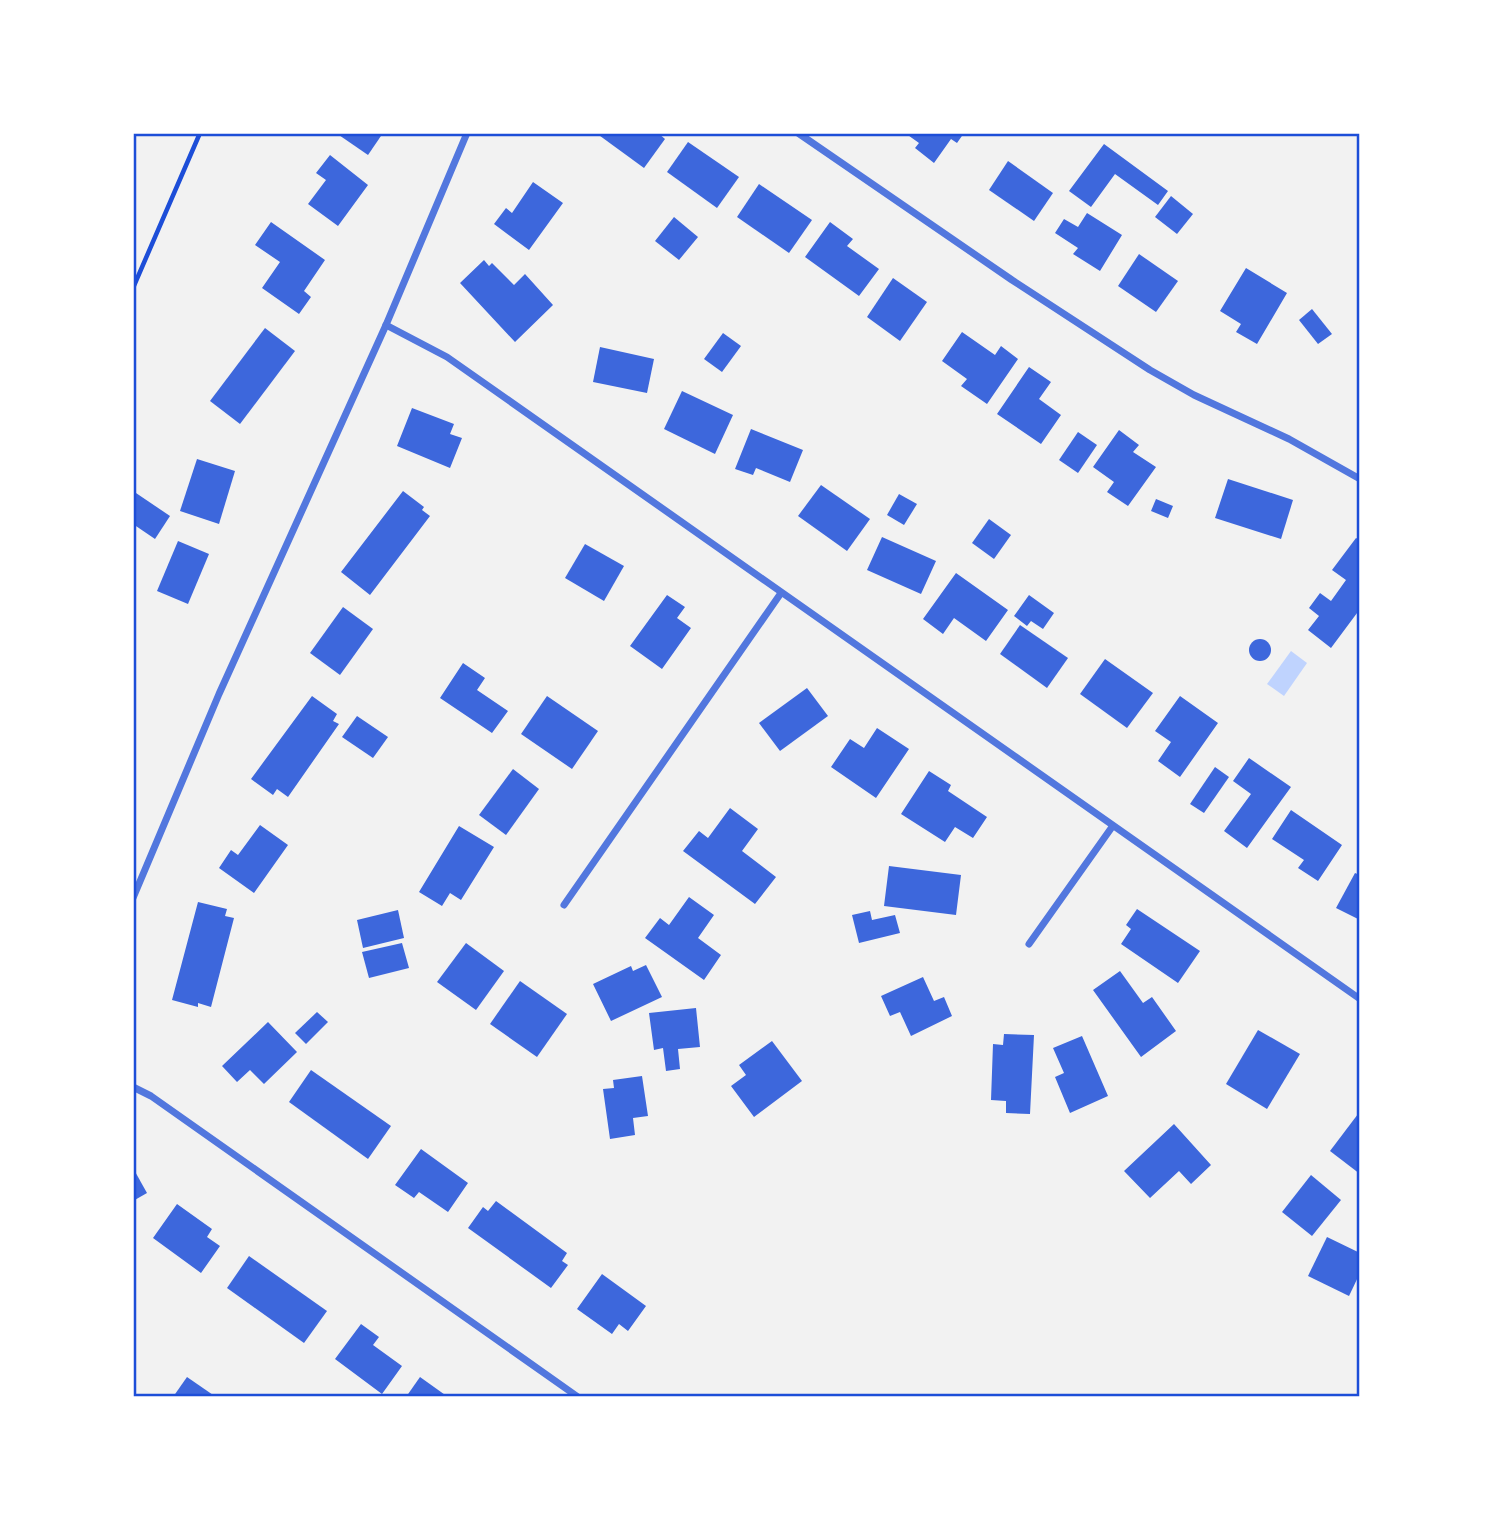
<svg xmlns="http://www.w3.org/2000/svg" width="1493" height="1530" viewBox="0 0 1493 1530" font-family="Merriweather,serif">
  <rect width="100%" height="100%" fill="#f2f2f2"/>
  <polygon fill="#bfd3fe" points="1291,651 1307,663 1284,696 1267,684"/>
  <g fill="#3d67dc">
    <polygon points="336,133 383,133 368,155"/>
    <polygon points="596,133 658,133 665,139 644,168"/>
    <polygon points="905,133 964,133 957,143 951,139 934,163 915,148 919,143"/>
    <polygon points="688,142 739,177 717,208 667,172"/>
    <polygon points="1104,144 1168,191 1158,205 1115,174 1091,207 1069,191"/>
    <polygon points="330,155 368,185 338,226 308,204 326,180 316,173"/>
    <polygon points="1008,161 1053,193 1034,221 989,190"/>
    <polygon points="533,182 563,203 529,250 494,224 506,208 512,213"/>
    <polygon points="759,184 812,220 789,253 737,217"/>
    <polygon points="1171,196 1193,214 1177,234 1155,217"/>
    <polygon points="1087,213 1122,235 1100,271 1073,254 1078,248 1055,233 1064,219 1078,227"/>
    <polygon points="674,217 698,237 679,260 655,241"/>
    <polygon points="271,222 325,260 304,291 311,297 299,314 262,288 280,262 255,245"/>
    <polygon points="830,222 853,239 847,246 879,269 859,296 805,257"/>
    <polygon points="1139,254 1178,281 1156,312 1118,286"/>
    <polygon points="484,260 489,266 492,263 514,285 525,274 553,305 515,342 460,283"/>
    <polygon points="1246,268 1287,293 1257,344 1236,332 1241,324 1220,311"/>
    <polygon points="893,278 927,302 900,341 867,317"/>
    <polygon points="1312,309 1332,334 1318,344 1299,320"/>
    <polygon points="265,328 295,351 240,424 210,401"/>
    <polygon points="962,332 995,355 1001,346 1018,359 987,404 961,386 967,379 942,361"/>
    <polygon points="723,333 741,346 722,372 704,359"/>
    <polygon points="600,347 654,359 647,393 593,382"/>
    <polygon points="1029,367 1051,382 1039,399 1061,415 1041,444 997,414"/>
    <polygon points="682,391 733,415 715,454 664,429"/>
    <polygon points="412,408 454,424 450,434 462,438 450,468 397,446"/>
    <polygon points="751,429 803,450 790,482 756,468 753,475 735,469"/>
    <polygon points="1119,430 1139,445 1133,452 1156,467 1128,506 1107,492 1114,482 1093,467"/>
    <polygon points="1078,432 1097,445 1078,473 1059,460"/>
    <polygon points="197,459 235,471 219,524 180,511"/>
    <polygon points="1228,479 1293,500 1281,539 1215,518"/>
    <polygon points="821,485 870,519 847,551 798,516"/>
    <polygon points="133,491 170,516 155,539 133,524"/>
    <polygon points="403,491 424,507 422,510 430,516 370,595 341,572"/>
    <polygon points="899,494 917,504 904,525 887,515"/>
    <polygon points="1156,499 1173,506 1168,518 1151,511"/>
    <polygon points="989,519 1011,535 994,559 972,543"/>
    <polygon points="882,537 936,561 921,594 867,570"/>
    <polygon points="1356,538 1360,540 1360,609 1331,648 1308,630 1319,616 1309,608 1320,593 1331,601 1346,580 1332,570"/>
    <polygon points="178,541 209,554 188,604 157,591"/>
    <polygon points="585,544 624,566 604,601 565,578"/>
    <polygon points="956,573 1008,610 986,641 954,618 943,634 923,619"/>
    <polygon points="667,595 685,607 677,618 691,628 662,669 630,646"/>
    <polygon points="1029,595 1054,613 1043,629 1031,621 1027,626 1014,616"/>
    <polygon points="343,607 373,629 340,675 310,653"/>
    <polygon points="1020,625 1068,658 1047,688 1000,654"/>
    <circle cx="1260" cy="650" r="11"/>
    <polygon points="1105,659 1153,693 1127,728 1080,694"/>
    <polygon points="463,663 485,678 477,690 508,711 492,733 440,698"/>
    <polygon points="807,688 828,716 780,751 759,723"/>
    <polygon points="312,696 337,714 333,721 339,724 288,797 277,789 273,795 251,779"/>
    <polygon points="547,696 598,731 572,769 521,734"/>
    <polygon points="1180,696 1218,723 1180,777 1158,761 1171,742 1155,731"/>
    <polygon points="357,716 388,737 373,758 342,737"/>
    <polygon points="877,728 909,749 876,798 831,767 850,739 864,748"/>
    <polygon points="1249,758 1291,787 1247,848 1224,831 1251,794 1233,781"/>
    <polygon points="1215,767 1229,777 1204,813 1190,804"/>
    <polygon points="513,769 539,789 506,835 479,815"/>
    <polygon points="929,771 951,785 948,791 987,817 973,838 955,827 945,842 901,814"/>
    <polygon points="730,808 758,829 742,851 776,877 755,904 683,851 699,831 708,838"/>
    <polygon points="1291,810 1342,845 1318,881 1298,868 1304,860 1272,839"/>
    <polygon points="260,825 288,845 254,893 219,868 231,850 238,855"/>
    <polygon points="459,826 494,847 461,900 450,893 442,906 419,892"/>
    <polygon points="889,866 961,875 956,915 884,906"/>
    <polygon points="1355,873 1360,875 1360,920 1336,908"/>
    <polygon points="689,897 714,915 698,938 721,955 704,980 645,938 660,918 669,925"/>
    <polygon points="198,902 227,909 225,916 234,918 211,1007 198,1003 198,1007 172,1000"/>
    <polygon points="1137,909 1200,951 1178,983 1121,944 1131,929 1126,925"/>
    <polygon points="398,910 404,938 363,948 357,920"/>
    <polygon points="870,911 872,920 895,915 900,933 859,943 852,915"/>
    <polygon points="402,943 409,968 369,978 362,952"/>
    <polygon points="466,943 504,971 476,1010 437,982"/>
    <polygon points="646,965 662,997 611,1021 593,984 631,966 633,971"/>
    <polygon points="1120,971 1143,1003 1152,997 1176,1031 1141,1057 1093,990"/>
    <polygon points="923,977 934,1001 944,997 952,1016 911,1036 900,1012 890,1016 881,996"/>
    <polygon points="520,981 567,1014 537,1057 490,1024"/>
    <polygon points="696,1008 700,1047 678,1049 680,1069 666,1071 663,1048 654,1050 649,1013"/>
    <polygon points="317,1012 328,1022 306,1044 295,1033"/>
    <polygon points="268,1022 297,1052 264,1084 250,1070 237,1082 222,1066"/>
    <polygon points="1258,1030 1300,1054 1267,1109 1226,1084"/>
    <polygon points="1004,1034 1034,1035 1030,1114 1006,1113 1006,1101 991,1100 993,1044 1003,1045"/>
    <polygon points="1082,1036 1108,1096 1070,1113 1055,1077 1064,1073 1053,1048"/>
    <polygon points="772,1041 802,1081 754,1117 731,1086 746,1075 739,1065"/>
    <polygon points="311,1070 391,1126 368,1159 289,1102"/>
    <polygon points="642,1076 648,1116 633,1118 635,1135 610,1139 603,1089 614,1088 613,1080"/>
    <polygon points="1358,1114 1360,1115 1360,1174 1330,1151"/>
    <polygon points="1174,1124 1211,1165 1191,1184 1179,1171 1150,1198 1124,1171"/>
    <polygon points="421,1149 468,1183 448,1212 419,1192 414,1198 395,1185"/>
    <polygon points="133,1168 147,1193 133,1201"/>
    <polygon points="1311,1175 1341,1200 1312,1236 1282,1212"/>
    <polygon points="496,1201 567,1253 562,1261 568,1265 551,1288 468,1228 483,1207 488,1211"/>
    <polygon points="177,1204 212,1229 207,1237 220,1246 201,1273 153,1238"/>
    <polygon points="1327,1237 1360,1253 1360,1273 1349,1296 1308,1276"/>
    <polygon points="249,1256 327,1311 304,1343 227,1288"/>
    <polygon points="602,1274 646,1306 628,1331 619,1324 612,1334 577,1309"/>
    <polygon points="361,1324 379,1337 373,1345 402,1366 382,1394 335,1359"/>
    <polygon points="187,1377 216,1397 173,1397"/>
    <polygon points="420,1377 448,1397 406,1397"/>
  </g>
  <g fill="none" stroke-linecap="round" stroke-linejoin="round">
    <polyline stroke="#1d4ed8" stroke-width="4.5" points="133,288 200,133"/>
    <g stroke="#5277de" stroke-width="7">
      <polyline points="798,133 1012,280 1150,370 1194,395 1289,439 1360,479"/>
      <polyline points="386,325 447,357 1360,999"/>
      <polyline points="133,898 219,694 386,325 467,133"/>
      <polyline points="564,905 781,593"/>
      <polyline points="1029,944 1112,827"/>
      <polyline points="133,1087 151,1096 578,1397"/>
    </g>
  </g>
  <rect width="1493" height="1530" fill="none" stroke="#ffffff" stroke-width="270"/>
  <rect x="135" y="135" width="1223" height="1260" fill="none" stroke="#1d4ed8" stroke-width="2.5"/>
</svg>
